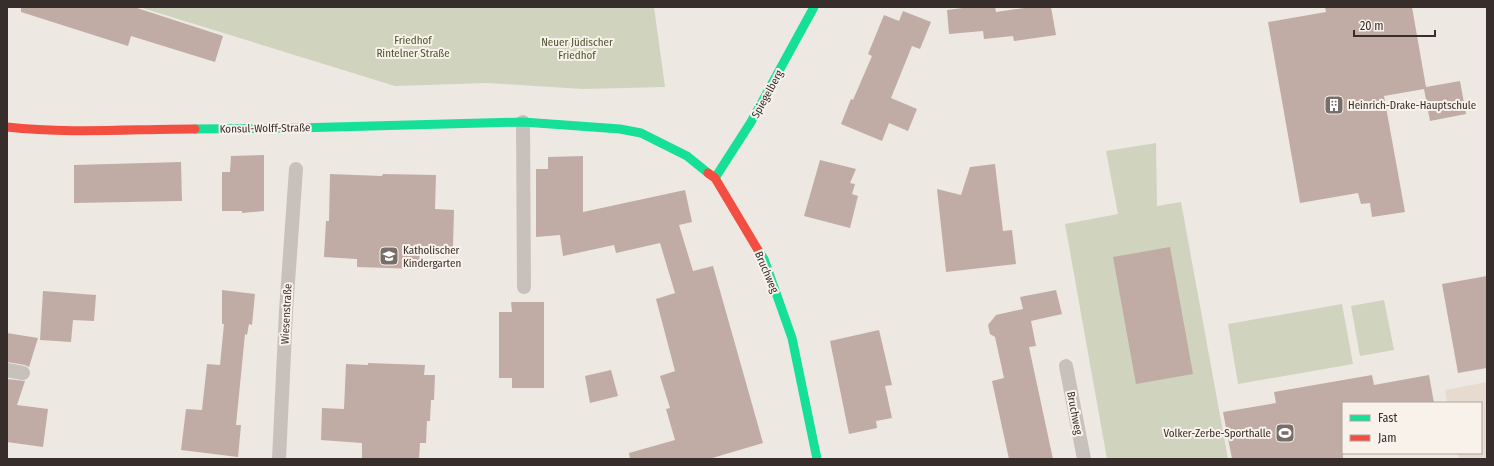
<svg xmlns="http://www.w3.org/2000/svg" width="1494" height="466" viewBox="0 0 1494 466" font-family="'Fira Sans Condensed',sans-serif">
  <rect width="100%" height="100%" fill="#eee8e2"/>
  <g fill="#d0d3bd">
    <polygon points="139,7 654,7 665,87 583,89 488,83 395,86"/>
    <polygon points="1156,143 1157,206 1181,202 1228,459 1107,459 1065,224 1118,214 1106,151"/>
    <polygon points="1384,300 1394,350 1360,356 1351,306"/>
    <polygon points="1342,304 1353,364 1238,384 1228,324"/>
  </g>
  <polygon fill="#e7dbd0" points="1487,382 1487,459 1459,459 1458,453 1481,453 1481,403 1447,403 1445,390"/>
  <g fill="#c0aca5">
    <polygon points="21,7 134,7 223,36 215,62 131,36 128,46 21,12"/>
    <polygon points="971,7 995,7 996,12 1031,7 1051,7 1056,35 1014,41 1013,36 984,39 983,31 949,34 947,10"/>
    <polygon points="1325,7 1412,7 1426,87 1460,81 1466,114 1430,121 1424,89 1384,96 1405,212 1372,217 1370,203 1361,204 1358,193 1300,203 1268,22 1326,12"/>
    <polygon points="903,11 931,22 920,49 912,46 891,98 917,109 908,131 889,123 882,141 841,124 851,99 853,100 872,56 868,54 884,15 899,21"/>
    <polygon points="264,155 264,211 242,213 242,211 222,211 222,172 230,172 231,156"/>
    <polygon points="583,156 583,212 685,190 692,222 679,225 693,271 713,266 763,443 709,459 630,459 629,453 675,440 666,409 670,408 660,376 675,371 656,299 675,293 660,243 616,253 614,245 563,256 560,235 536,237 536,169 548,169 548,157"/>
    <polygon points="820,160 856,169 850,183 855,184 852,194 858,196 850,228 804,216"/>
    <polygon points="181,162 182,201 74,203 74,165"/>
    <polygon points="995,164 1003,231 1012,230 1016,264 946,272 937,189 961,195 970,167"/>
    <polygon points="330,174 382,176 383,174 436,175 435,209 454,210 453,247 420,246 419,269 357,267 357,259 324,257 326,221 329,221"/>
    <polygon points="1170,247 1193,374 1136,384 1113,257"/>
    <polygon points="1487,276 1487,368 1458,373 1442,284"/>
    <polygon points="222,290 255,294 252,325 249,324 247,335 245,334 236,425 241,425 238,457 181,450 186,409 202,410 207,364 220,365 224,324 222,324"/>
    <polygon points="1056,290 1062,314 1031,321 1036,346 1029,347 1053,459 1009,459 992,381 1004,378 995,337 990,334 988,325 996,315 1023,309 1020,297"/>
    <polygon points="43,291 96,295 94,321 73,320 71,342 40,340"/>
    <polygon points="511,302 544,302 544,388 512,388 512,378 499,378 499,312 512,312"/>
    <polygon points="879,330 892,385 885,386 892,418 876,421 877,428 849,434 830,341"/>
    <polygon points="7,333 38,338 29,367 25,365 7,362"/>
    <polygon points="368,363 425,365 424,375 435,375 434,400 431,400 430,421 427,421 426,443 420,443 419,459 362,459 362,443 321,440 322,408 344,409 346,364 368,365"/>
    <polygon points="611,370 618,396 590,403 585,376"/>
    <polygon points="1372,375 1374,385 1429,375 1434,403 1343,403 1343,459 1232,459 1223,412 1276,403 1274,392"/>
    <polygon points="7,379 25,381 17,405 48,409 43,447 7,442"/>
  </g>
  <g fill="none" stroke-linecap="round" stroke-linejoin="round">
    <g stroke="#c7c0bb" stroke-width="14">
      <polyline points="523,122 524,287"/>
      <polyline points="1066,366 1084,459"/>
      <polyline points="7,370 23,373"/>
      <polyline points="279,459 286,311 296,169"/>
    </g>
    <g stroke="#16e098" stroke-width="9">
      <polyline points="195,129 297,128 523,122 620,129 641,133 687,156 708,173"/>
      <polyline points="715,178 751,122 814,7"/>
      <polyline points="758,250 764,259 792,338 817,459"/>
    </g>
    <g stroke="#f24e42" stroke-width="9">
      <path d="M7,127C69,134 133,129 195,129"/>
      <polyline points="708,173 715,178 758,250"/>
    </g>
  </g>
  <defs>
    <symbol id="building-square" viewBox="-11 -11 22 22"><rect x="-9" y="-9" width="18" height="18" rx="4" fill="#776e6a" stroke="#f9f2eb"/><path d="M-4-6H4V6H1V3H-1V6H-4ZM-2.5-4.3h1.7v1.8h-1.7ZM.8-4.3h1.7v1.8H.8ZM-2.5-1h1.7V.8h-1.7ZM.8-1h1.7V.8H.8Z" fill="#fff"/></symbol>
    <symbol id="school-square" viewBox="-11 -11 22 22"><rect x="-9" y="-9" width="18" height="18" rx="4" fill="#776e6a" stroke="#f9f2eb"/><path d="M0-5L7-2L0 1L-7-2ZM-4 1L0 2.5L4 1V4Q0 6-4 4Z" fill="#fff"/></symbol>
    <symbol id="stadium-square" viewBox="-11 -11 22 22"><rect x="-9" y="-9" width="18" height="18" rx="4" fill="#776e6a" stroke="#f9f2eb"/><path d="M0-5a6.5 5 0 1 0 0 10a6.5 5 0 1 0 0-10ZM-3.5-1.8h7v3.6h-7Z" fill="#fff"/></symbol>
  </defs>
  <g fill-rule="evenodd">
    <use href="#building-square" x="1323" y="94" width="22" height="22"/>
    <use href="#school-square" x="378" y="245" width="22" height="22"/>
    <use href="#stadium-square" x="1274" y="422" width="22" height="22"/>
  </g>
  <g text-anchor="middle" stroke-width="4" stroke-linejoin="round" paint-order="stroke">
    <g font-size="11" fill="#49552e" stroke="#f9f2eb">
      <text x="413" y="44">Friedhof<tspan x="413" dy="13">Rintelner Straße</tspan></text>
      <text x="577" y="46">Neuer Jüdischer<tspan x="577" dy="13">Friedhof</tspan></text>
    </g>
    <g font-size="11" fill="#372d2a" stroke="#f9f2eb">
      <text transform="translate(767 94) rotate(-61)" y="4">Spiegelberg</text>
      <text transform="translate(265 128) rotate(-1)" y="4">Konsul-Wolff-Straße</text>
      <text transform="translate(767 272) rotate(67)" y="4">Bruchweg</text>
      <text transform="translate(286 314) rotate(-87)" y="4">Wiesenstraße</text>
      <text transform="translate(1075 413) rotate(79)" y="4">Bruchweg</text>
    </g>
    <g font-size="11" fill="#372d2a" stroke="#f9f2eb" text-anchor="start">
      <text x="1348" y="109">Heinrich-Drake-Hauptschule</text>
      <text x="403" y="254">Katholischer<tspan x="403" dy="13">Kindergarten</tspan></text>
      <text x="1271" y="437" text-anchor="end">Volker-Zerbe-Sporthalle</text>
    </g>
  </g>
  <rect width="1494" height="466" fill="none" stroke="#372d2a" stroke-width="16"/>
  <rect x="1342" y="402" width="140" height="52" fill="#f9f2eb" stroke="#aba39e"/>
  <rect x="1350" y="415" width="20" height="6" fill="#16e098" stroke="#aba39e"/>
  <text x="1378" y="422" font-size="12" fill="#372d2a">Fast</text>
  <rect x="1350" y="435" width="20" height="6" fill="#f24e42" stroke="#aba39e"/>
  <text x="1378" y="442" font-size="12" fill="#372d2a">Jam</text>
  <path d="M1354 30v6h81v-6" fill="none" stroke="#372d2a" stroke-width="2"/>
  <text x="1360" y="30" font-size="12" fill="#372d2a" stroke="#f9f2eb" stroke-width="3" paint-order="stroke">20 m</text>
</svg>
